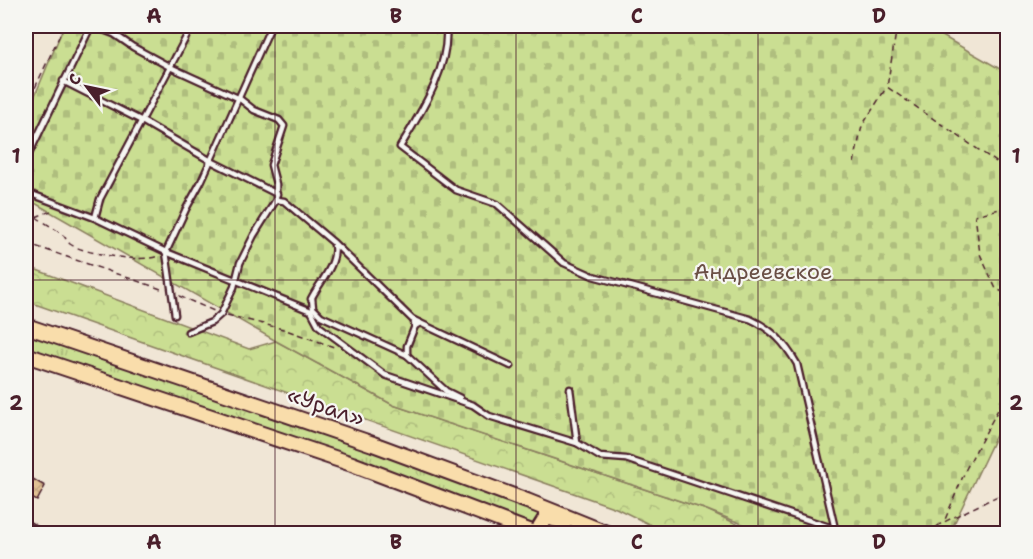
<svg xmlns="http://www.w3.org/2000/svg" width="1033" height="559" viewBox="0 0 1033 559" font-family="'Shantell Sans',sans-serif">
  <defs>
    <pattern id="grass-tufts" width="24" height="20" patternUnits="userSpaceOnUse" patternTransform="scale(1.5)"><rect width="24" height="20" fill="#cade92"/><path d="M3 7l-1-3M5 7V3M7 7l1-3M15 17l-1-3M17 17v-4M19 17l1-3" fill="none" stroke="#afbe7e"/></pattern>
    <pattern id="forest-crowns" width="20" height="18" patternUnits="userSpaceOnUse" patternTransform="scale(1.5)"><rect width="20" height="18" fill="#cade92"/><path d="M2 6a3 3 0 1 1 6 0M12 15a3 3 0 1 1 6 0" fill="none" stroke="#afbe7e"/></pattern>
    <pattern id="cemetery-stones" width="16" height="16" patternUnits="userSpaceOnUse" patternTransform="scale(1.5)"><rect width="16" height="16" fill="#cade92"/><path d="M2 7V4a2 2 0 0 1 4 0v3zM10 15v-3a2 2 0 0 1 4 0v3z" fill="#afbe7e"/></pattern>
    <pattern id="building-cross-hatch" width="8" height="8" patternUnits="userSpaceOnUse" patternTransform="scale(1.5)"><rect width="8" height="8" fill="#e1c194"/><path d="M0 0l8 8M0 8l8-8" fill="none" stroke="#c3a580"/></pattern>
  </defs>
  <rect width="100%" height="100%" fill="#f0e6d6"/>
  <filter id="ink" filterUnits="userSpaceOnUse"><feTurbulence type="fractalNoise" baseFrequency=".0167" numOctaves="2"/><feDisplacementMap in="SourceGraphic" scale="12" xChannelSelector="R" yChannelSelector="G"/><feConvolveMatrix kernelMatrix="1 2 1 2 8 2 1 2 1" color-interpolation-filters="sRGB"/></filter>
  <g filter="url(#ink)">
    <polygon fill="url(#grass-tufts)" stroke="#8a7e5e" stroke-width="1.5" points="26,332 172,381 532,508 540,515 536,524 525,523 444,490 26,348"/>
    <polygon fill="url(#forest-crowns)" stroke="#8a7e5e" stroke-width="1.5" points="26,266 249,349 276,341 393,405 707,510 756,533 667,533 616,508 26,301"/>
    <polygon fill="url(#cemetery-stones)" stroke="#8a7e5e" stroke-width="1.5" points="64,26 925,26 1007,73 1007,412 954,524 952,533 765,533 707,510 393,405 276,341 26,198 26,117"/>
    <polygon fill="url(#building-cross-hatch)" stroke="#4a1f2b" stroke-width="1.5" points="26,475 45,486 37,501 26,495"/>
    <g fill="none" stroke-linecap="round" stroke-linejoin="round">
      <defs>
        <g id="lane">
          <polyline points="93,26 114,34 133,47 170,67 240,99 254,110 279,120 284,126 271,165 276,184 276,200 254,235 240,263 234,287 221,314 212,322 188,332"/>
          <path d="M446,26C450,68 421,112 400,147L456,190L497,204L564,263L593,276L750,319C772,329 785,343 797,364L835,529"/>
          <polyline points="63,81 142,121 211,161 277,194"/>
          <polyline points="26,160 91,26"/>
          <polyline points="26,192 95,218 166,252 311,311 319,326 385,375 473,405 489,416 577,443 600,457 626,459 835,529 837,534"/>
          <polyline points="276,200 284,201 334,243 412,319 420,323"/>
          <polyline points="95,218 100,199 192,26"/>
          <polyline points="312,298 313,308 321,316 407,355 446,391 460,398"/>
          <path d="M311,299C319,283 338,264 334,245"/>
          <polyline points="175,315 166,252 186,209 201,182 271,26"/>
          <polyline points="415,326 420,323 511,366"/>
          <polyline points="407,355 407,346 415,326 414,323"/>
          <polyline points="570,389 577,443"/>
        </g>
        <polyline id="street" points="26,526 39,534"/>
        <g id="primary">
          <polyline points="26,326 373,444 527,501 609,534"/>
          <polyline points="26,355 352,464 537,534"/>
          <polyline points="543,534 540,527 545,519 550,518 565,522"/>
        </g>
      </defs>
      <use href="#lane" stroke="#4a1f2b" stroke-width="9"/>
      <use href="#street" stroke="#4a1f2b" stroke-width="13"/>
      <use href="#primary" stroke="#4a1f2b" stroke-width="18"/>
      <g stroke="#4a1f2b" stroke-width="1.5" stroke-dasharray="6 4.5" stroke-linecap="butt">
        <polyline points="897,26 887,87 1008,170"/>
        <polyline points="998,26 1008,31"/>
        <polyline points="26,107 64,26"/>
        <polyline points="854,163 862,126 886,88"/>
        <polyline points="1008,207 975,215 980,254 996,289 1008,294"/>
        <polyline points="26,213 36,217 53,210"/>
        <path d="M36,217C45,223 56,229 64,236C66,239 68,242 70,244C84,254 143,263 158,256"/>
        <polyline points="26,243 164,290"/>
        <polyline points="179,296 214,311"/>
        <polyline points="227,315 283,329 334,347"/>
        <polyline points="1008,391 966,469 944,522 1008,491"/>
        <polyline points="928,534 943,522"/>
      </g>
      <use href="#lane" stroke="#f6f6f2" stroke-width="4.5"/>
      <use href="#street" stroke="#f6f6f2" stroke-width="8"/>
      <use href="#primary" stroke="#f9ddab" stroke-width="14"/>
    </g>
  </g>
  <path fill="none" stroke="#4a1f2b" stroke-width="1.5" stroke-opacity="0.55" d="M275,26V534M516,26V534M758,26V534M26,280H1008"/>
  <g text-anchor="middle" stroke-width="4.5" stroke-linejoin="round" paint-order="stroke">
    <g font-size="22" fill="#6a4f45" stroke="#f6f6f2">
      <text x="763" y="279">Андреевское</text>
    </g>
    <g font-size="22" fill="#4a1f2b" stroke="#f6f6f2">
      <text transform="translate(326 406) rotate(19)" y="8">«Урал»</text>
    </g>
  </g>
  <rect width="1033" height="559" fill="none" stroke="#f6f6f2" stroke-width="66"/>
  <g transform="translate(87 87) rotate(302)" stroke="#f6f6f2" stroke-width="4.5" paint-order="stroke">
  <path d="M0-4.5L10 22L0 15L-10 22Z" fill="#4a1f2b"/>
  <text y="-9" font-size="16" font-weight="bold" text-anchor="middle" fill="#4a1f2b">С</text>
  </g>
  <rect x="33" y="33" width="967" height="493" fill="none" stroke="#4a1f2b" stroke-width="2"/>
  <g font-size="20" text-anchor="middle" font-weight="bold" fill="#4a1f2b">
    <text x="154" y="23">A</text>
    <text x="396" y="23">B</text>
    <text x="637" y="23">C</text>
    <text x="879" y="23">D</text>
    <text x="16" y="163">1</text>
    <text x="1016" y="163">1</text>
    <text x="16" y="410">2</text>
    <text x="1016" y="410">2</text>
    <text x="154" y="549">A</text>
    <text x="396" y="549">B</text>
    <text x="637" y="549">C</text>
    <text x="879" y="549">D</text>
  </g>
</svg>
